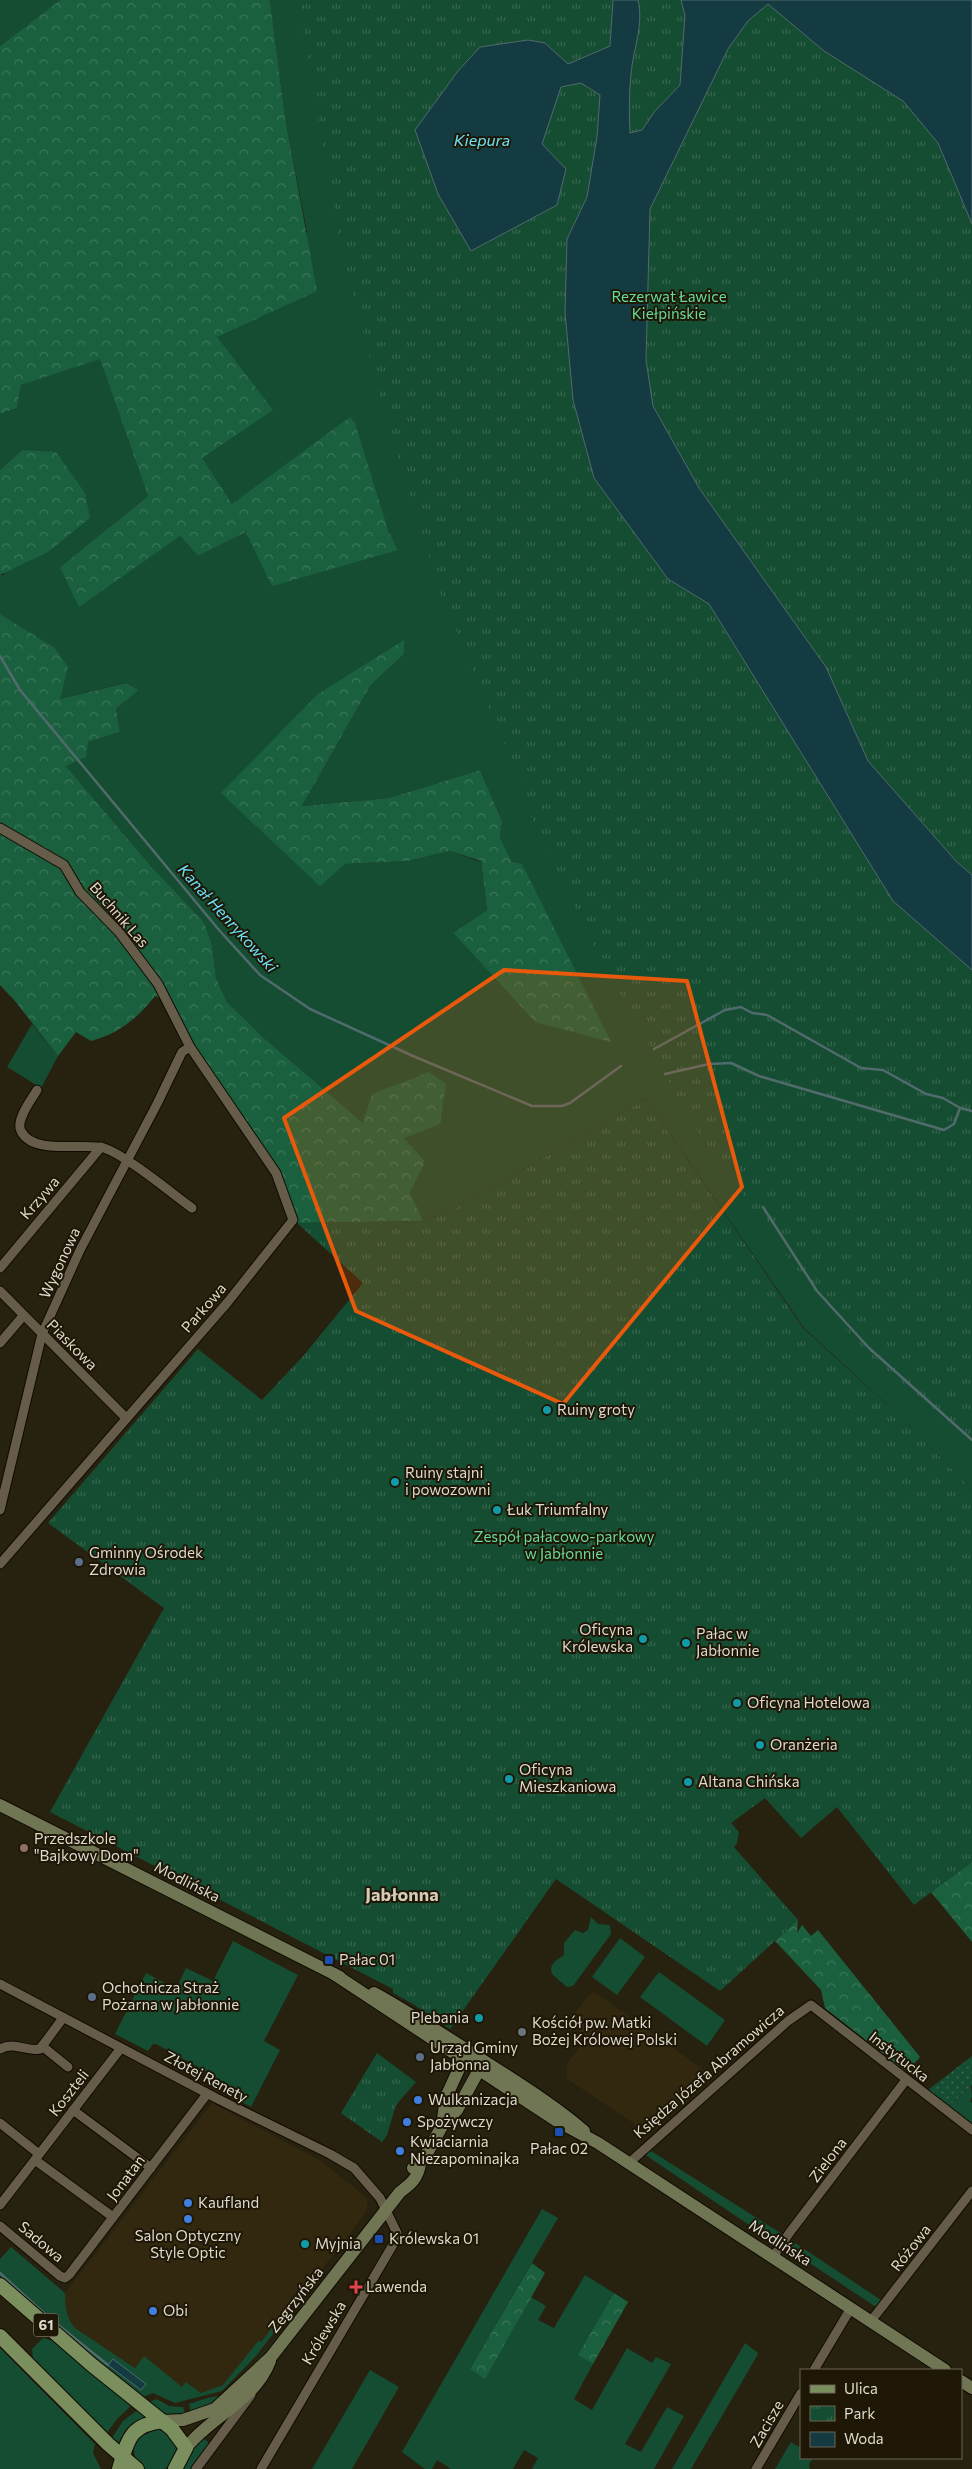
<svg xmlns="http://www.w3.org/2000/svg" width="972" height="2469" viewBox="0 0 972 2469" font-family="Commissioner,sans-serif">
  <defs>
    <pattern id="forest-crowns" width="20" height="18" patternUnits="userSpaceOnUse" patternTransform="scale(1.25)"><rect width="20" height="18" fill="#1a603e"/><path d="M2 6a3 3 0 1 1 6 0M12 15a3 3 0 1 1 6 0" fill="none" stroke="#3b7659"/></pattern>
    <pattern id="park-tufts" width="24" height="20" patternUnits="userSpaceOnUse" patternTransform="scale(1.25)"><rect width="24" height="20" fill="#154d32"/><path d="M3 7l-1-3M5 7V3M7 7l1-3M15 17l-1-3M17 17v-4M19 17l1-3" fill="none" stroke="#37664f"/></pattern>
    <pattern id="garden-dots" width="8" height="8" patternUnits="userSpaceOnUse" patternTransform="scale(1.25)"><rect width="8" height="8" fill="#154d32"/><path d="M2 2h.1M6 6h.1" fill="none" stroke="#37664f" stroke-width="1.8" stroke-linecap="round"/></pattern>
  </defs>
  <rect width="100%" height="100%" fill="#27210f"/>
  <g fill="#31280f">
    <polygon points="593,1991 711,2075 647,2132 567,2079 567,2064 587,2037 567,2022"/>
    <polygon points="212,2103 321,2161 366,2197 368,2204 366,2212 346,2240 224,2386 201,2393 187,2382 182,2387 144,2357 135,2368 75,2328 68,2320 65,2307 65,2293"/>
  </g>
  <g fill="#154d32" fill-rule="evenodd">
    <polygon points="0,0 60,0 0,46"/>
    <path d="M270,0H304L972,1450V1490L904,1420L804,1328L646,1099L454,1209L423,1221L410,1192L363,1123L264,1038L227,1002L216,978L212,944L204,922L150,865L66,766L88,742L120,732L116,709L139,690L125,683L60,699L54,647L0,614V575H4L22,450L0,470V414L17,408L21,385L100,358L148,496L60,567L180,536L198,556L246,532L398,550L388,530L231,504L201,458L217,337L307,232L285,117ZM404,654L370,686L302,806L389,798L480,770L502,821L500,837L512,862L535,1022L453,933L487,910L481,862L450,851L408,861L345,864L221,793Z"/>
    <polygon points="32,1024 58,1056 41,1088 7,1067"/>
    <path d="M591,1917L598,1924L610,1925L611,1934L573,1986L567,1987L553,1975C547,1965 557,1960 564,1955V1943L575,1930L583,1933L588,1930Z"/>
    <polygon points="620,1938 645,1957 617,1995 592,1977"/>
    <polygon points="233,1941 298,1975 264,2041 280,2050 251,2107 231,2096 227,2088 209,2077 209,2073 156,2044 153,2044 148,2051 115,2034 146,1973 176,1989 186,1968 213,1981"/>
    <polygon points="659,1972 725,2020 707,2046 640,1997"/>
    <polygon points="971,2086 972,2097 970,2101 972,2103 972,2124 949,2106"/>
    <polygon points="648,2149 782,2234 776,2243 644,2154"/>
    <polygon points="542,2209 558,2218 470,2369 485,2378 531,2297 546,2306 538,2320 554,2328 585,2275 614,2293 579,2355 593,2364 574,2399 592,2410 627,2348 652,2363 656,2357 671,2364 625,2444 641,2452 667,2407 684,2416 654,2469 532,2469 538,2458 524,2450 513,2469 451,2469 437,2460 432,2469 425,2469 402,2452"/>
    <polygon points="789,2239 881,2300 876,2307 784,2246"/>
    <path d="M11,2247L65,2293C65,2308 66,2317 75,2328L135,2368L144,2356L182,2387L186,2382L201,2393L223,2385L259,2340L261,2342L279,2319H283V2321L256,2356L222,2391L175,2403L153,2393L141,2398L0,2279V2259Z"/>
    <polygon points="287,2324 245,2376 218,2402 191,2413 189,2404 207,2398 224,2395 258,2359"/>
    <polygon points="43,2338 59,2343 133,2404 117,2419 106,2434 33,2360 32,2349"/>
    <polygon points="745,2343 758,2353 757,2356 691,2469 672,2469"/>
    <polygon points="0,2348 95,2444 93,2453 101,2469 0,2469"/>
    <polygon points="370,2370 399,2387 352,2469 312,2469"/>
    <polygon points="157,2399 169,2406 183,2407 186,2415 164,2415 147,2403"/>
    <polygon points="139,2409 149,2417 133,2425 121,2447 112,2438 123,2421"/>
    <circle cx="155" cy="2450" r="21"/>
    <polygon points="201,2437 211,2444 191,2469 184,2469 194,2447"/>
    <polygon points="791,2442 801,2448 801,2458 813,2458 809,2464 810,2469 775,2469"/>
  </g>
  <g fill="url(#forest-crowns)">
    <polygon points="60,0 270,0 285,117 317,291 217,337 273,410 202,458 232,504 350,417 355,423 388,530 398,550 272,586 246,532 198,556 180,536 79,607 60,567 148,496 100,359 21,385 17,408 0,414 0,46"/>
    <polygon points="22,450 56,452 85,493 90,518 48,552 0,575 0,470"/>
    <path d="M0,614L54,647L68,667L60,699L126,683L139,690L116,709L120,732L88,742L86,757L66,766L150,865L204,922L212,944L216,978L227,1002L264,1038L363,1123L372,1094L429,1072L446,1084L440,1124L404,1138L425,1162L410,1192L423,1221L297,1223L278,1173L230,1098L189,1042L171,1003L155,996C138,1018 118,1034 91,1041L76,1032L58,1056L15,1001L0,985Z"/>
    <polygon points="404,640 404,654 370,686 302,806 389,798 480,770 502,821 500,837 512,862 522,864 611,1042 535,1022 453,933 487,910 481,861 450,851 408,861 345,864 320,886 221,793 318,694"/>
    <polygon points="972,1862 972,1942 931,1892"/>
    <polygon points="798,1920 797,1933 802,1925 811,1936 818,1930 920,2057 909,2069 904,2070 825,2008 821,1990 775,1941"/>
    <polygon points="532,2263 545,2273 485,2379 470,2369"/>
    <polygon points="614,2293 628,2302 593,2364 578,2355"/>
  </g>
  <g fill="url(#park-tufts)">
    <polygon points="300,0 972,0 972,1454 884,1372 815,1295 691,1122 592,942 528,810 528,799 441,595 382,405 340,243 305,44"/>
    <polygon points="646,1099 803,1328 904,1420 972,1490 972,1862 914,1905 837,1807 801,1838 765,1798 731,1823 739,1832 737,1843 734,1847 798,1920 720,1991 556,1879 450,2029 413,2004 393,1993 393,1989 50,1812 164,1608 48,1523 198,1349 262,1400 304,1355 363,1283 297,1223 423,1221 454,1209"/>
    <polygon points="377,2053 416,2082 396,2105 387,2135 382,2142 341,2113"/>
  </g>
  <polygon fill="url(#garden-dots)" points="972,2056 972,2085 949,2106 928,2090"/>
  <g fill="#143a42" stroke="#516a6c">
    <path d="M613,0H638C644,25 633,50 631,74C629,93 629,115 630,133L642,130L655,111L680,85L685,15L681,0H972V224L938,143L903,101L824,51L768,4L748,21L728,49L650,209L646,360L653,406L699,488L826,667L868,761L956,861L972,875V970L893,901L709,604L668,579L594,478L573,400L565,312L567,239L587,197L597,137L600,95L581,83L561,87L542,144L566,169L557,205L471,251L438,194L415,130L458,71L480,47L528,40L545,43L568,64L610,46Z"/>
    <polygon points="113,2359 146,2384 141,2390 108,2365"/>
  </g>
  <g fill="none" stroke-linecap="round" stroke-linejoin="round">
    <g stroke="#516a6c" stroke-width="2.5">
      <polyline points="0,656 20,690 219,930 260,975 310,1009 413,1056 532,1106 562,1106 570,1103 621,1066"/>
      <polyline points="654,1049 725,1010 741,1007 752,1013 767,1015 861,1068 883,1070 926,1094 943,1098 960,1108 972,1111"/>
      <polyline points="665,1074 709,1064 731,1063 759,1076 944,1130 954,1124 960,1108"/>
      <polyline points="763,1207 817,1291 869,1348 972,1440"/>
      <polyline points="0,2273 47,2316 108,2365"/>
    </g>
    <defs>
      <g id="minor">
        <polyline points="0,828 64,865 80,892 119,932 158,984 190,1047 276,1173 293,1220 227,1303 0,1564"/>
        <path d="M37,1090C32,1099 15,1120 21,1131C33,1156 86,1142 104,1148C127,1156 170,1192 192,1208"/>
        <polyline points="0,1268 101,1147"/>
        <polyline points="0,1291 126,1418"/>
        <polyline points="0,1343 23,1316"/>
        <polyline points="0,1510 42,1334 80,1250 157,1104 182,1052 190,1047"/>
        <polyline points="0,1984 216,2098 330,2154 354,2168 380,2198 397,2233 394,2243 261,2469"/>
        <polyline points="42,2046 68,2067"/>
        <path d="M0,2049C15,2041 25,2052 40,2049L63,2018"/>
        <polyline points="73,2110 151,2168"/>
        <polyline points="0,2123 39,2154"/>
        <polyline points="35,2160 113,2217"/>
        <polyline points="629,2163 788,2021 811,2005 972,2130"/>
        <polyline points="0,2205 121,2048"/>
        <polyline points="0,2226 60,2276 65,2278 69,2275 207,2094"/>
        <polyline points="773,2257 790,2232 906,2080"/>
        <polyline points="871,2321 972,2191"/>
        <polyline points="814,2370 851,2308"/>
        <polyline points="196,2469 251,2395"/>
        <polyline points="756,2469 801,2393"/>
      </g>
      <g id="secondary">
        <polyline points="0,1805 340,1977"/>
        <polyline points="334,1974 557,2121 598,2143 945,2370"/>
        <path d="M374,1993C412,2014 448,2038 484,2061C518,2083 554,2105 584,2131"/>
        <polyline points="445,2121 457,2110 479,2070 478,2062"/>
        <polyline points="413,2168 425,2157 442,2126 446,2097 463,2060"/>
        <polyline points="961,2381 972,2388"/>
        <path d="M163,2421L183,2420L215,2409L271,2357L400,2192C411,2184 418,2178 420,2164"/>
        <path d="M186,2448C211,2416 255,2401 270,2361"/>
      </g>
      <g id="primary">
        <polyline points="0,2285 92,2365 172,2429 186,2448 175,2469"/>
        <polyline points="0,2336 108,2444 137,2469"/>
        <path d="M119,2469C128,2440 129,2425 163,2421"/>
      </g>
    </defs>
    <use href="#minor" stroke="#100a00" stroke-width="11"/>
    <use href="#secondary" stroke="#100a00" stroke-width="14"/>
    <use href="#primary" stroke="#100a00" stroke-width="16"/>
    <use href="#minor" stroke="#655d4a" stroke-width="9"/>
    <use href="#secondary" stroke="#707654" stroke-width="12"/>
    <use href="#primary" stroke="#7b8f5e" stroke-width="14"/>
  </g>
  <path fill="#e8590c" fill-opacity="0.2" stroke="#e8590c" stroke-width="4" stroke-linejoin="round" d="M504,970L687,981L742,1187L563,1404L356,1311L284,1118Z"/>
  <g fill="#0f9aa8" stroke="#1e1706" stroke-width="2">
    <circle cx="547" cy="1410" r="5"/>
    <circle cx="395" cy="1482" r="5"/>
    <circle cx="497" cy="1510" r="5"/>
    <circle cx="643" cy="1639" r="5"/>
    <circle cx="686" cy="1643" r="5"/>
    <circle cx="737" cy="1703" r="5"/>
    <circle cx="760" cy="1745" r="5"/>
    <circle cx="509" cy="1779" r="5"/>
    <circle cx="688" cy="1782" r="5"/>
    <circle cx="479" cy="2018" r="5"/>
    <circle cx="305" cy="2244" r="5"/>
  </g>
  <g fill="#5c6f8a" stroke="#1e1706" stroke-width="2">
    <circle cx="79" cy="1562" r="5"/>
    <circle cx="92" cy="1997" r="5"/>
    <circle cx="420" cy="2057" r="5"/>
  </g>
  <circle fill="#8d6e63" stroke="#1e1706" stroke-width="2" cx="24" cy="1848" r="5"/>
  <g fill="#1a4fb4" stroke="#1e1706" stroke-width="2">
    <rect x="324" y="1955" width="10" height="10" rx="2.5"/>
    <rect x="554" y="2127" width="10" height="10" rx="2.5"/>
    <rect x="374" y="2234" width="10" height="10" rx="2.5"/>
  </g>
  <circle fill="#6b7280" stroke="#1e1706" stroke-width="2" cx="522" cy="2032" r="5"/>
  <g fill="#3f7fe0" stroke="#1e1706" stroke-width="2">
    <circle cx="418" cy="2100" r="5"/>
    <circle cx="407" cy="2122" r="5"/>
    <circle cx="400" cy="2151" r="5"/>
    <circle cx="188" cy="2203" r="5"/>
    <circle cx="188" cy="2219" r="5"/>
    <circle cx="153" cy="2311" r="5"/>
  </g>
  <path fill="#e0444e" stroke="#1e1706" stroke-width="2" d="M353.5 2279.5h5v5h5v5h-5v5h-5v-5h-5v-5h5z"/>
  <g text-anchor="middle" stroke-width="4" stroke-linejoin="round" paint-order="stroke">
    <rect fill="#1e1706" stroke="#a4a093" stroke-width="1" x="33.5" y="2313.5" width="25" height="23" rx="4"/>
    <g font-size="14" font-weight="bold" fill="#dedacf">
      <text x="46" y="2330">61</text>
    </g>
    <g font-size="15" fill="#66dd9e" stroke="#1e1706">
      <text x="669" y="302">Rezerwat Ławice<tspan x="669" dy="17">Kiełpińskie</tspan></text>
      <text x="564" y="1542">Zespół pałacowo-parkowy<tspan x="564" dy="17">w Jabłonnie</tspan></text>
    </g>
    <g font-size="15" fill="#dedacf" stroke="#1e1706">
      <text transform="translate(119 915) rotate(49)" y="5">Buchnik Las</text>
      <text transform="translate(40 1198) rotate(-49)" y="5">Krzywa</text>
      <text transform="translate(60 1263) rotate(-65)" y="5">Wygonowa</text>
      <text transform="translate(204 1308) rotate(-49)" y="5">Parkowa</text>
      <text transform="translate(72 1345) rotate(45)" y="5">Piaskowa</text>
      <text transform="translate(187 1882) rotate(27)" y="5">Modlińska</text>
      <text transform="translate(899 2057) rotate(38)" y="5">Instytucka</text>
      <text transform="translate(709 2072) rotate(-41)" y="5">Księdza Józefa Abramowicza</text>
      <text transform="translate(206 2077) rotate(28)" y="5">Złotej Renety</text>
      <text transform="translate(69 2093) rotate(-52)" y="5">Koszteli</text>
      <text transform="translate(828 2160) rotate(-53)" y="5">Zielona</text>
      <text transform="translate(126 2178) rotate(-53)" y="5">Jonatan</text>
      <text transform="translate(41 2242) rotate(40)" y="5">Sadowa</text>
      <text transform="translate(780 2243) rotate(33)" y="5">Modlińska</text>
      <text transform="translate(911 2248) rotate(-52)" y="5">Różowa</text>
      <text transform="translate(296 2300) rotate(-52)" y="5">Zegrzyńska</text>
      <text transform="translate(324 2333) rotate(-59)" y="5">Królewska</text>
      <text transform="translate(767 2424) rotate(-60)" y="5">Zacisze</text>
    </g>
    <g font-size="15" fill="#dedacf" stroke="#1e1706" text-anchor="start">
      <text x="557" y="1415">Ruiny groty</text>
      <text x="405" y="1478">Ruiny stajni<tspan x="405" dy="17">i powozowni</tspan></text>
      <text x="507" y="1515">Łuk Triumfalny</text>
      <text x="89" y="1558">Gminny Ośrodek<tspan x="89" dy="17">Zdrowia</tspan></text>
      <text x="633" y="1635" text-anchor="end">Oficyna<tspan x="633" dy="17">Królewska</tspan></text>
      <text x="696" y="1639">Pałac w<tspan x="696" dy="17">Jabłonnie</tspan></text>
      <text x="747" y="1708">Oficyna Hotelowa</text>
      <text x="770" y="1750">Oranżeria</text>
      <text x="519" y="1775">Oficyna<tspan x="519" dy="17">Mieszkaniowa</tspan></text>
      <text x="698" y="1787">Altana Chińska</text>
      <text x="34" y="1844">Przedszkole<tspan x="34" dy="17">"Bajkowy Dom"</tspan></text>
      <text x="339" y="1965">Pałac 01</text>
      <text x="102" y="1993">Ochotnicza Straż<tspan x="102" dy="17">Pożarna w Jabłonnie</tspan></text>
      <text x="469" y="2023" text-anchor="end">Plebania</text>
      <text x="532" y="2028">Kościół pw. Matki<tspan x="532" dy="17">Bożej Królowej Polski</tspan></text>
      <text x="430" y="2053">Urząd Gminy<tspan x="430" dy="17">Jabłonna</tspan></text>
      <text x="428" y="2105">Wulkanizacja</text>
      <text x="417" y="2127">Spożywczy</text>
      <text x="410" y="2147">Kwiaciarnia<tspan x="410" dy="17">Niezapominajka</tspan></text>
      <text x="559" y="2154" text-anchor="middle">Pałac 02</text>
      <text x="198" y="2208">Kaufland</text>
      <text x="188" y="2241" text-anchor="middle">Salon Optyczny<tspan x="188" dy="17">Style Optic</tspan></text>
      <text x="389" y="2244">Królewska 01</text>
      <text x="315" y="2249">Myjnia</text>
      <text x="366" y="2292">Lawenda</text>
      <text x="163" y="2316">Obi</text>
    </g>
    <g font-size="16" font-style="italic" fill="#6ae2fa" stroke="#1e1706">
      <text x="482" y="146">Kiepura</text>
      <text transform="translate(228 918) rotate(48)" y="6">Kanał Henrykowski</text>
    </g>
    <g font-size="18" font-weight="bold" fill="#d6cdb8" stroke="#1e1706">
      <text x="402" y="1901">Jabłonna</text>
    </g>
  </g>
  <rect x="800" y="2369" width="162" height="90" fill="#1e1706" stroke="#6b6556"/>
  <rect x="810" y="2385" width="25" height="8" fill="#7b8f5e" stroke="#6b6556"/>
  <text x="844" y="2394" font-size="15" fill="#dedacf">Ulica</text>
  <rect x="810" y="2406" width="25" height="15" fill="url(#park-tufts)" stroke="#6b6556"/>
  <text x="844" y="2419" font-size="15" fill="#dedacf">Park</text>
  <rect x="810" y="2432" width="25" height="15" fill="#143a42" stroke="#6b6556"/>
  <text x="844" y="2444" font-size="15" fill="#dedacf">Woda</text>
</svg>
